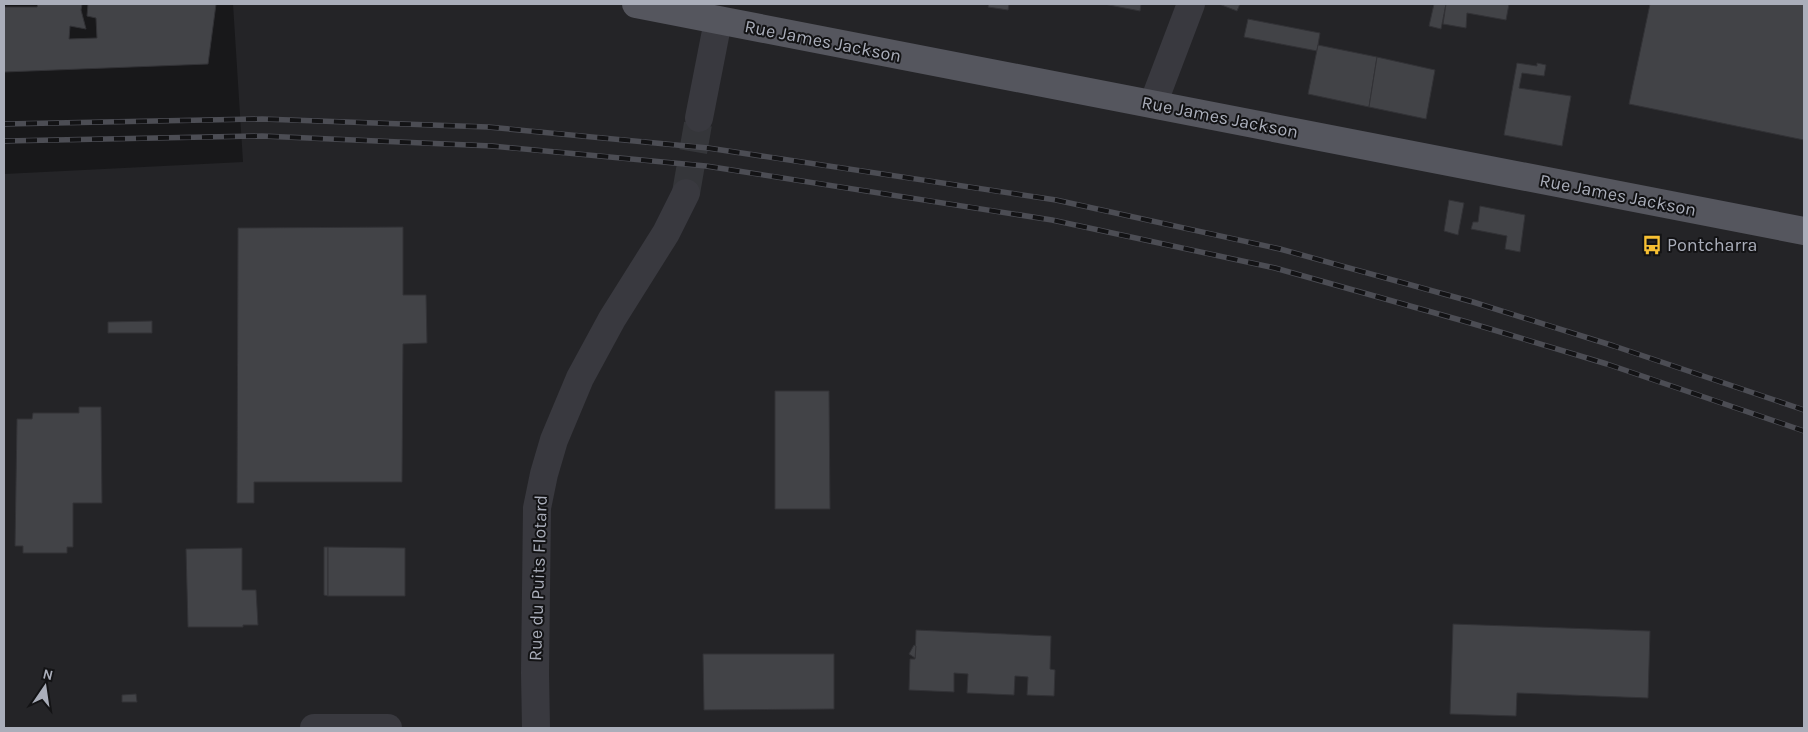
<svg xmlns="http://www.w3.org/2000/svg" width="1808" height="732" viewBox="0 0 1808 732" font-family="Karla,sans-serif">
  <rect width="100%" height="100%" fill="#18181a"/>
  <polygon fill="#242427" points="233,4 1804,4 1804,728 4,728 4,174 243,162"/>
  <g fill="#424347" stroke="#323236">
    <polygon points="38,4 82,4 81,10 86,29 70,26 69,39 97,38 96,18 87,16 88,4 216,4 208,64 4,72 4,7 37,7"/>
    <polygon points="989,4 1009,4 1008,10 988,7"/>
    <polygon points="1104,4 1141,4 1140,11"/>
    <polygon points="1219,4 1240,4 1237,11"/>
    <polygon points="1434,4 1446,4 1441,29 1429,26"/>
    <polygon points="1446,4 1509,4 1506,20 1467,13 1466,28 1443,24"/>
    <polygon points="1650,4 1804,4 1804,140 1629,104"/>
    <polygon points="1248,19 1320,33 1317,51 1244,37"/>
    <polygon points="1318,45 1377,57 1369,107 1308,94"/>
    <polygon points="1377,57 1435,70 1426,119 1369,107"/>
    <polygon points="1517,63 1537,66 1537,63 1546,65 1544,76 1522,73 1519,88 1571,96 1562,146 1504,135"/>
    <polygon points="1449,200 1464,203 1458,235 1444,231"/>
    <polygon points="1480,206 1525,215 1520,252 1505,249 1507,236 1471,229 1473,222 1478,222"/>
    <polygon points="403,227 403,295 426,295 427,343 403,344 402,482 254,482 254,503 237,503 238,228"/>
    <polygon points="152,321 152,333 108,333 108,322"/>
    <polygon points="775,391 829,391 830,509 775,509"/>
    <polygon points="79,407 101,407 102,503 73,503 73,547 67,547 67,553 23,553 23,546 15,546 17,419 32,419 33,413 79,413"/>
    <polygon points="324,547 328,547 328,596 324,595"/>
    <polygon points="328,547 405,548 405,596 328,596"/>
    <polygon points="242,548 242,590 256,590 258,625 243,625 243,627 188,627 186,549"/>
    <polygon points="1453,624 1650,631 1648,698 1517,693 1516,716 1450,714"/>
    <polygon points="916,630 1051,636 1050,669 1055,670 1054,696 1027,695 1028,677 1015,676 1014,695 967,693 968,674 954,673 954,692 909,690 910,659 915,659"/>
    <polygon points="914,645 916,646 915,658 909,654"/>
    <polygon points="703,654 834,654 834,709 704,710"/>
    <polygon points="136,694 137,702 122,702 122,695"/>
  </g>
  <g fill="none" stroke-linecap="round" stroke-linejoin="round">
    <polyline stroke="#35363a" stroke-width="28" stroke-dasharray="28 14" stroke-linecap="butt" points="686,193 699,118"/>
    <g stroke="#39393f" stroke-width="28">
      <polyline points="1153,104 1191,4"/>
      <polyline points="699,118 718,21"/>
      <polyline points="314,728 388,728"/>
      <polyline points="536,728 535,673 537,508 544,474 554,440 580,378 612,319 666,233 686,193"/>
    </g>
    <polyline stroke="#55565e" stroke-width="28" points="636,4 1804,231"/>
    <defs>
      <g id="rail">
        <polyline points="4,124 262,119 488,127 708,148 1056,200 1280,249 1473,302 1614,346 1804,410"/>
        <polyline points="4,141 262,136 492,146 706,166 1052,220 1275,268 1467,322 1607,364 1804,431"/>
      </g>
    </defs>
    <use href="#rail" stroke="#4c4d54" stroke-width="5.5"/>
    <use href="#rail" stroke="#131315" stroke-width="4" stroke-dasharray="11" stroke-linecap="butt"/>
  </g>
  <defs>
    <symbol id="bus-bare" viewBox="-9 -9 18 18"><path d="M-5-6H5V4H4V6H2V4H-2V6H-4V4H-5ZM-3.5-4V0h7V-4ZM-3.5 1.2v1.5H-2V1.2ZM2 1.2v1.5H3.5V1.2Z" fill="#f7c033" stroke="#131315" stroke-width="2.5" paint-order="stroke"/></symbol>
  </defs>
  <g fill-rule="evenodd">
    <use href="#bus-bare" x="1638" y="231" width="28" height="28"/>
  </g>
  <g text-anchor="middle" stroke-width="4" stroke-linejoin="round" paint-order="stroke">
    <g font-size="18" fill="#aaaeba" stroke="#131315">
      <text transform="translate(823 41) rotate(11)" y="6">Rue James Jackson</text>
      <text transform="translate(1220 117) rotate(11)" y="6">Rue James Jackson</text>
      <text transform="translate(1618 195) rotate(11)" y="6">Rue James Jackson</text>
      <text transform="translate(538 578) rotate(-88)" y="6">Rue du Puits Flotard</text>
    </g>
    <g font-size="18" fill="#aaaeba" stroke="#131315" text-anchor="start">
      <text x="1667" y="251">Pontcharra</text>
    </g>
  </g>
  <rect width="1808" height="732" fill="none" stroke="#aaaeba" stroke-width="10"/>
  <g transform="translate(45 687) rotate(13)" stroke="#131315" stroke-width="4" paint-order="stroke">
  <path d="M0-4L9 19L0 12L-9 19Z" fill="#aaaeba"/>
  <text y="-8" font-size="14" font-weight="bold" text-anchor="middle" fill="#aaaeba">N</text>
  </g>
</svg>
